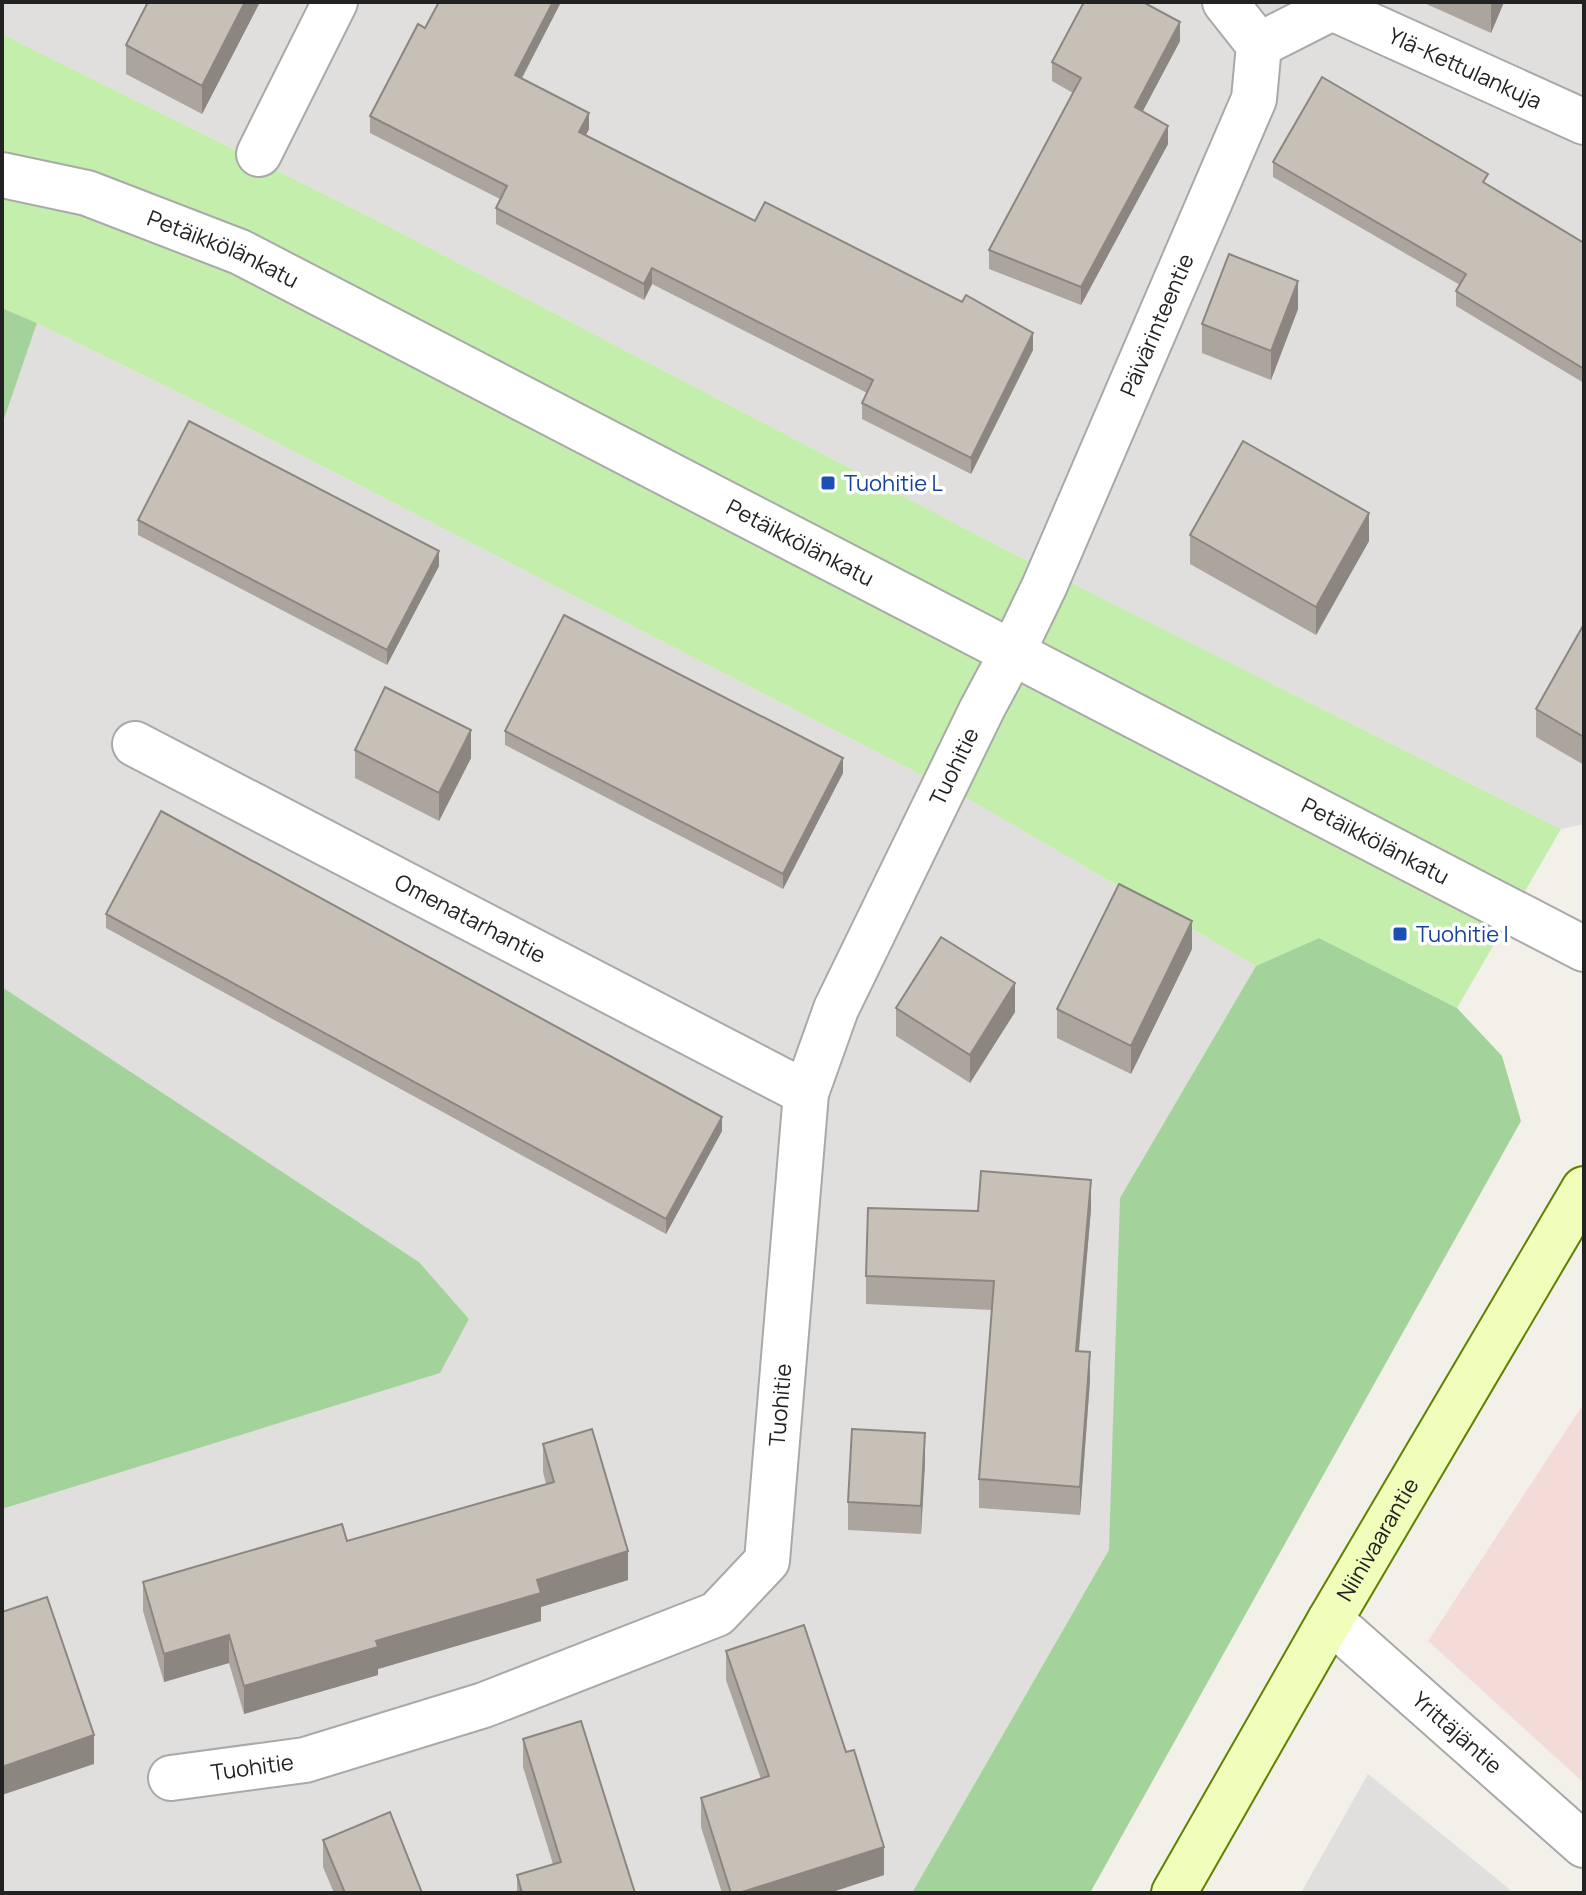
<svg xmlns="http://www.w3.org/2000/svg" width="1586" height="1895" viewBox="0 0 1586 1895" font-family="Manrope,sans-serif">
  <rect width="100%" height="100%" fill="#f2f0e8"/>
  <g fill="#e0dfde">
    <polygon points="2,2 1584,2 1584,824 1561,829 1008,551 382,223 2,34"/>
    <polygon points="37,323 200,403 970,800 1256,966 1121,1198 1110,1550 912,1893 2,1893 2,1509 439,1373 469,1319 419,1262 2,987 2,425"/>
    <polygon points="1368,1774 1514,1893 1301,1893"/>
  </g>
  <polygon fill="#f3dcd7" points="1584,1403 1584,1783 1428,1641"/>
  <polygon fill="#c3eeac" points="2,34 382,223 1008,551 1561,829 1457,1008 1319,938 1256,966 970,800 200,403 37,323 2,308"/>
  <g fill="#a3d39b">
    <polygon points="2,308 37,323 2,425"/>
    <polygon points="1319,938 1457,1008 1502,1056 1521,1121 1090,1893 912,1893 1109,1550 1120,1198 1256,966"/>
    <polygon points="2,987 419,1262 469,1319 440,1373 2,1509"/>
  </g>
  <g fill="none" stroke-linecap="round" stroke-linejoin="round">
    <defs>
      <g id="minor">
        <path id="s1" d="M1259,45L1332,8L1584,122"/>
        <polyline points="259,154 335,2"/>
        <path id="s2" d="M135,744L806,1093"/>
        <path id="s3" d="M1330,1620L1584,1845"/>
        <path id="s4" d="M171,1778L305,1760L484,1705L717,1614L767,1561L806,1093L836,1009L982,709L1013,651L1044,587L1254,99L1259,45L1225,2"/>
      </g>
      <g id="tertiary">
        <path id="s5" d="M2,175L87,193L240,252L1584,949"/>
      </g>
      <g id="secondary">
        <path id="s6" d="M1174,1893L1330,1620L1584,1189"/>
      </g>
    </defs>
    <use href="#minor" stroke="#a9a9a9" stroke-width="48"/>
    <use href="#tertiary" stroke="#a9a9a9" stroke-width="48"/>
    <use href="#secondary" stroke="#608100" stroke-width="48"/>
    <use href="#minor" stroke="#fff" stroke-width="44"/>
    <use href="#tertiary" stroke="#fff" stroke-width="44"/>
    <use href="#secondary" stroke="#f0fdbb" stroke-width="44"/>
  </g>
  <g fill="#aba59d">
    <polygon points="148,2 260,2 202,114 126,74 126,45"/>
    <polygon points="439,2 561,2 522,78 589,129 586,135 755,221 1033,350 971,474 862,419 862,403 867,393 652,284 644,300 496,224 496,208 500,199 370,133 370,116 425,28"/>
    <polygon points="1422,2 1504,2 1491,33"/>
    <polygon points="1180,41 1142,112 1168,144 1081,305 989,269 989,250 1073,93 1052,81 1052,62"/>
    <polygon points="1273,162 1488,185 1584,243 1584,383 1456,306 1456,291 1460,285 1273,177"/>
    <polygon points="1298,309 1271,380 1202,353 1202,324"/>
    <polygon points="138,520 439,566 387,665 138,535"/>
    <polygon points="1190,535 1369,541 1316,635 1190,564"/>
    <polygon points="1584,624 1584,765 1536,737 1536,709"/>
    <polygon points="505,731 843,773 783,889 505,745"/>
    <polygon points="355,750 471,758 439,821 355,778"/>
    <polygon points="106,914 722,1131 666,1234 106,928"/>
    <polygon points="1192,949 1131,1074 1057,1038 1057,1009"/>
    <polygon points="896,1008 1015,1012 970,1083 896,1036"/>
    <polygon points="1091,1209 1079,1351 1090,1380 1080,1515 979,1508 979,1479 992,1310 866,1304 866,1276 978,1211"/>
    <polygon points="543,1444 628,1580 541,1607 541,1621 378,1669 378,1675 244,1714 229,1663 164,1682 143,1611 143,1582 347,1541 546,1484 543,1472"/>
    <polygon points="925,1462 921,1534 848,1530 848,1502"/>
    <polygon points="726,1651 884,1875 829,1893 722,1893 701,1827 701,1798 761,1779 726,1680"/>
    <polygon points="523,1739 635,1893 517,1893 517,1875 553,1864 523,1767"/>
    <polygon points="323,1840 422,1893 334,1893 323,1867"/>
  </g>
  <g fill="#8b8680">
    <polygon points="245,2 260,2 202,114 202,86"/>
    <polygon points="553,2 561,2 515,91 515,75"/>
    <polygon points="1492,2 1504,2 1491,33 1491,4"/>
    <polygon points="1180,22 1180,41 1135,126 1135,107"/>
    <polygon points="589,113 589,129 579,148 579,132"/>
    <polygon points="1168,126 1168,144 1081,305 1081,287"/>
    <polygon points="652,268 652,284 644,300 644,284"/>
    <polygon points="1298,281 1298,309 1271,380 1271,351"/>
    <polygon points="1033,333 1033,350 971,474 971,458"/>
    <polygon points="1369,513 1369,541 1316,635 1316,607"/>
    <polygon points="439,551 439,566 387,665 387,650"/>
    <polygon points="471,730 471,758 439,821 439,793"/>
    <polygon points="843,758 843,773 783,889 783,874"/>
    <polygon points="1192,921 1192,949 1131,1074 1131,1046"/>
    <polygon points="1015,983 1015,1012 970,1083 970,1055"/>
    <polygon points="722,1117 722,1131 666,1234 666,1219"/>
    <polygon points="1091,1180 1091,1209 1076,1379 1076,1351"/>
    <polygon points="1090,1352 1090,1380 1080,1515 1080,1487"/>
    <polygon points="925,1433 925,1462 921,1534 921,1506"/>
    <polygon points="628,1551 628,1580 541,1607 541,1621 378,1669 378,1675 244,1714 244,1686 376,1641 537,1580"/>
    <polygon points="229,1635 229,1663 164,1682 164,1654"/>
    <polygon points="94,1735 94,1764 2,1795 2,1767"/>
    <polygon points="884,1847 884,1875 829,1893 739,1893"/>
  </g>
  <g fill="#c7c0b7" stroke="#8b8680" stroke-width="2">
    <polygon points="148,2 245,2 202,86 126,45"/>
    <polygon points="439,2 553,2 515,75 589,113 579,132 755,221 765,202 962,302 966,295 1033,333 971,458 862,403 873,380 652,268 644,284 496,208 507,186 370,116 418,24 425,28"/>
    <polygon points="1084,2 1143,2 1180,22 1135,107 1168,126 1081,287 989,250 1081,78 1052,62"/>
    <polygon points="1322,77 1488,174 1483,182 1584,243 1584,369 1456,291 1466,274 1273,162"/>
    <polygon points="1229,254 1298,281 1271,351 1202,324"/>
    <polygon points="189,421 439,551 387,650 138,520"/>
    <polygon points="1243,441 1369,513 1316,607 1190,535"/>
    <polygon points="564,615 843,758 783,874 505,731"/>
    <polygon points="1584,624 1584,737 1536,709"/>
    <polygon points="385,687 471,730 439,793 355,750"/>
    <polygon points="161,811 722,1117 666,1219 106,914"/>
    <polygon points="1119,884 1192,921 1131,1046 1057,1009"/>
    <polygon points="941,937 1015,983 970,1055 896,1008"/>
    <polygon points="981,1171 1091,1180 1076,1351 1090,1352 1080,1487 979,1479 994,1281 866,1276 868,1208 978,1211"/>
    <polygon points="592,1429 628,1551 537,1580 541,1593 376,1641 378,1647 244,1686 229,1635 164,1654 143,1582 342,1524 347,1541 554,1482 543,1444"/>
    <polygon points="852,1429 925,1433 921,1506 848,1502"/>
    <polygon points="47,1597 94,1735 2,1767 2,1612"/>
    <polygon points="804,1625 846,1752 854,1750 884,1847 739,1893 731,1893 701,1798 769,1776 726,1651"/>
    <polygon points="581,1721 635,1893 522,1893 517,1875 561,1862 523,1739"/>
    <polygon points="390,1812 422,1893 345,1893 323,1840"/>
  </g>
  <g fill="#1a4fb4" stroke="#fff" stroke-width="3">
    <rect x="820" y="475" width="16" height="16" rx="4"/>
    <rect x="1392" y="926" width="16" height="16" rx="4"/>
  </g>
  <g text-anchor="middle" stroke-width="7" stroke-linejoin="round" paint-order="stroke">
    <g font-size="22" fill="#222" stroke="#fff">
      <text dy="8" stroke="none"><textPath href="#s1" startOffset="228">Ylä-Kettulankuja</textPath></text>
      <text dy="8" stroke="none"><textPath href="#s5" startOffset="234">Petäikkölänkatu</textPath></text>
      <text dy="8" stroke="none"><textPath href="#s4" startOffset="1960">Päivärinteentie</textPath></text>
      <text dy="8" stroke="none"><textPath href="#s5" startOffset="882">Petäikkölänkatu</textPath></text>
      <text dy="8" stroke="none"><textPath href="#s4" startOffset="1474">Tuohitie</textPath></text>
      <text dy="8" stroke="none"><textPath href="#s5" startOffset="1530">Petäikkölänkatu</textPath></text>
      <text dy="8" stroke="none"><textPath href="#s2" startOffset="378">Omenatarhantie</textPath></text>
      <text dy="8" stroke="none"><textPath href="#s4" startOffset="802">Tuohitie</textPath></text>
      <text dy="8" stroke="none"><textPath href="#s6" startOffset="408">Niinivaarantie</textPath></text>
      <text dy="8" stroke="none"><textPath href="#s3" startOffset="170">Yrittäjäntie</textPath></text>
      <text dy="8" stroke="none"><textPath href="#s4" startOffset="82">Tuohitie</textPath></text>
    </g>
    <g font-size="22" fill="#164399" stroke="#fff" text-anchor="start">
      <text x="844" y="491">Tuohitie L</text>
      <text x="1416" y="942">Tuohitie I</text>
    </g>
  </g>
  <rect width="1586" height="1895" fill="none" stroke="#222222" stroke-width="8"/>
</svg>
